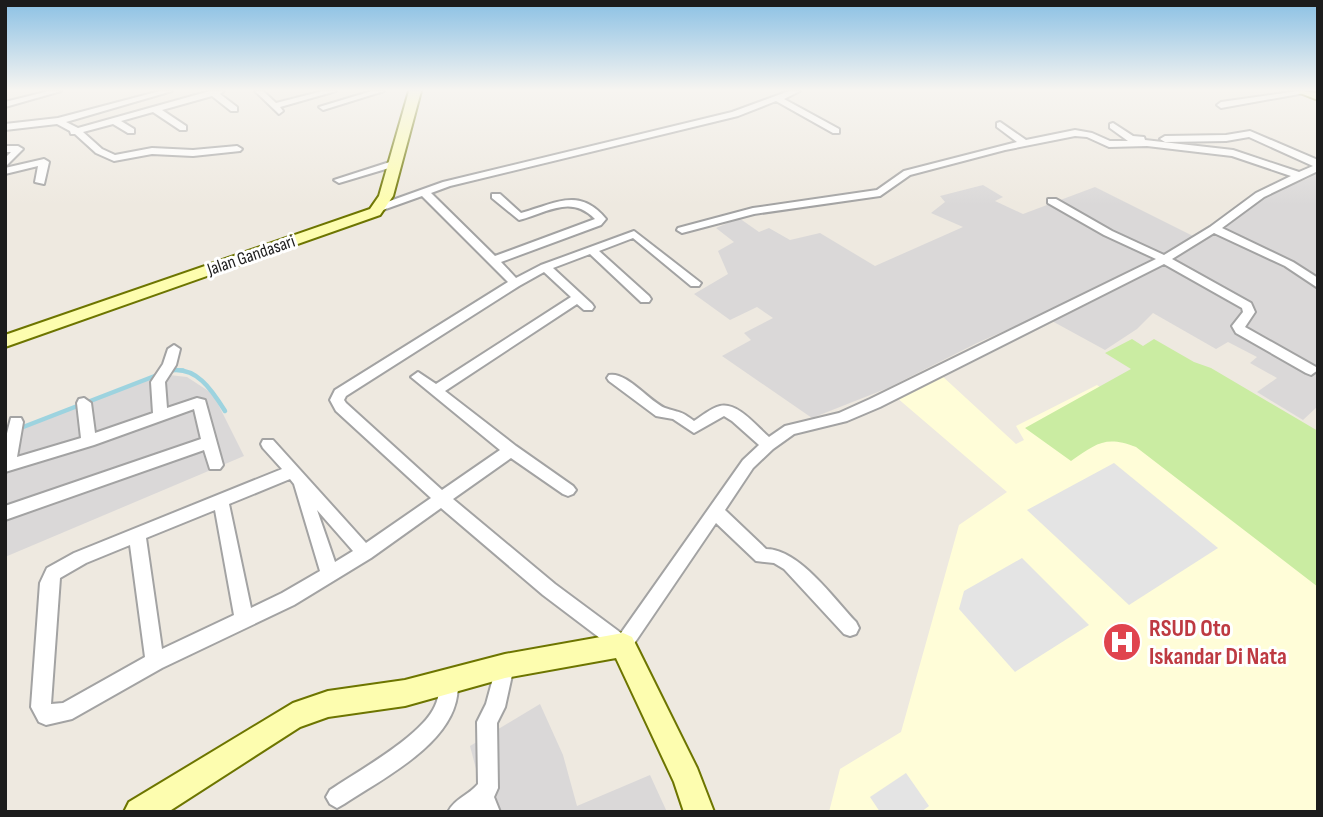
<svg xmlns="http://www.w3.org/2000/svg" width="1323" height="817" viewBox="0 0 1323 817" font-family="'Sofia Sans Condensed',sans-serif">
  <rect width="100%" height="100%" fill="#eee9e0"/>
  <g fill="#dad8d8">
    <polygon points="1318,172 1318,406 1303,420 1257,392 1277,378 1250,363 1257,357 1228,342 1216,349 1153,313 1137,329 1105,350 1041,315 977,343 888,388 812,418 722,356 751,340 744,333 773,318 757,307 730,320 694,294 728,274 718,251 734,242 716,228 739,218 759,232 769,228 790,240 820,233 875,266 963,227 931,213 945,202 940,196 983,185 1003,197 995,201 1023,214 1095,187 1203,241 1276,190 1307,179"/>
    <polygon points="160,374 187,377 213,394 244,456 5,557 5,434"/>
    <polygon points="540,704 563,755 577,806 650,775 667,812 461,812 482,792 470,746"/>
  </g>
  <polygon fill="#fffdd8" points="941,375 1016,444 1024,440 1016,426 1097,385 1318,551 1318,812 829,812 840,769 901,732 959,525 1007,492 896,397"/>
  <path fill="#caeca2" d="M1132,339L1143,346L1154,339L1194,362L1211,368L1318,431V587L1136,447C1105,435 1096,444 1071,461L1025,428L1131,369L1105,353Z"/>
  <g fill="#e4e4e4">
    <polygon points="1114,463 1218,548 1129,605 1027,510"/>
    <polygon points="1022,558 1089,625 1015,672 959,609 964,591"/>
    <polygon points="906,773 929,806 921,812 880,812 870,797"/>
  </g>
  <g fill="none" stroke-linecap="round" stroke-linejoin="round">
    <polyline stroke="#9dd3df" stroke-width="3.5" points="173,370 183,370"/>
    <g stroke="#9dd3df" stroke-width="4.5">
      <path d="M168,371C196,365 212,390 225,411"/>
      <polyline points="18,429 160,374"/>
    </g>
    <defs>
      <g id="street">
        <polygon points="49,91 61,91 5,107 5,102"/>
        <polygon points="160,91 172,91 66,122 78,128 210,91 224,91 220,94 237,107 237,111 231,111 212,96 162,110 186,126 186,130 180,130 153,112 121,121 134,129 134,133 128,133 113,124 83,132 102,149 115,155 152,148 193,150 237,146 242,149 240,151 193,156 152,154 114,161 96,153 75,134 71,134 70,131 57,124 5,130 5,124 58,118"/>
        <polygon points="255,91 263,91 276,103 323,91 336,91 280,107 283,111 279,114"/>
        <polygon points="372,91 384,91 323,110 319,107"/>
        <path d="M789,91H800L784,99L839,129V133H833L776,101L738,116L450,186L431,193L495,256L595,219C571,194 547,213 519,220L492,198V194H500L521,213C555,204 579,186 606,219L601,225L501,262L516,278L541,265L634,231L701,283L699,286H691L633,238L599,251L649,296L651,299L649,302H641L590,254L553,268L592,304L594,307L592,310H584L577,304L445,391L516,446L573,486L576,490L573,494L568,496L563,494L511,458L453,499L555,584L621,633L743,460L759,445L732,421L724,416L694,433L673,419L656,416L609,381L607,378L609,375C626,371 649,401 665,408C679,413 680,410 694,421C702,416 711,408 720,406C738,402 757,427 769,437L785,426L839,413L870,399L1156,259L1104,235L1048,203V199H1056L1112,231L1164,255L1210,227L1256,193L1291,176L1232,156L1147,146L1109,147L1087,137L1075,136L1005,150L910,175L880,196L754,214L682,233L677,230L678,228L753,208L877,190L904,171L1017,142L997,127V123L1000,122L1026,140L1075,130L1092,133L1110,141H1128L1110,128V124L1113,123L1133,136L1144,137L1145,140L1233,150L1299,172L1313,166L1249,137L1226,141L1165,142L1160,139L1165,136L1226,135L1250,131L1318,160V171L1264,197L1222,228L1293,262L1318,278V288L1285,266L1214,233L1172,259L1251,303L1255,312L1245,327L1316,367L1318,370L1311,375L1306,373L1236,333L1232,326L1243,312L1242,308L1164,264L880,407L847,421L794,434L773,449L753,468L725,510L766,549C799,549 834,599 856,622L859,628L856,634L850,636L844,634L784,569L774,563L756,561L716,523L629,651L623,654L617,651L543,595L441,508L371,558L294,605L162,668L72,719L46,725L39,722L31,707L40,583L47,568L74,553L282,469L263,448L261,444L263,440H273L366,543L431,498L336,411L330,400L335,390L508,282L422,196L380,211L376,210V206L443,182L732,112ZM544,272L571,297L436,384L418,372L411,377L500,450L442,490L346,403L344,400L346,396L519,286ZM290,479L294,484L320,571L282,593L251,608L229,504ZM215,510L234,615L162,649L146,538ZM317,510L353,551L335,562ZM130,545L145,657L63,703L51,704L60,578L86,563Z"/>
        <polygon points="1298,91 1310,92 1221,108 1217,105 1221,102"/>
        <polygon points="5,146 18,146 23,149 5,167 5,158 11,152 5,152"/>
        <polygon points="44,159 49,162 44,184 35,182 38,166 5,174 5,168"/>
        <polygon points="396,160 399,161 399,165 339,183 334,180"/>
        <polygon points="174,345 180,349 176,365 165,382 167,408 197,398 205,400 223,465 220,469 210,469 204,450 5,520 5,506 201,439 194,409 94,445 5,472 5,441 11,418 21,418 23,422 17,457 81,438 77,403 79,399 84,398 91,403 95,433 153,413 151,382 163,364 168,349"/>
        <path d="M505,657L512,660L514,666L505,707L497,723L498,788L494,797L500,812H448C454,799 469,795 478,784L477,722L486,704L498,660Z"/>
        <path d="M450,672L457,674C460,682 458,688 457,696C450,745 382,779 344,804L337,808L330,804L326,797L330,790C358,771 422,736 435,706C440,696 439,685 443,674Z"/>
      </g>
      <g id="secondary">
        <polygon points="409,91 421,91 393,196 380,215 5,347 5,335 370,209 379,196"/>
        <polygon points="1298,91 1318,93 1318,100 1300,93"/>
        <polygon points="623,633 632,637 697,768 714,812 684,812 674,782 616,658 505,678 405,706 328,717 300,727 168,812 124,812 129,802 293,703 328,691 405,680 505,654"/>
      </g>
    </defs>
    <use href="#street" stroke="#a3a3a3" stroke-width="4"/>
    <use href="#secondary" stroke="#6d7500" stroke-width="4"/>
    <use href="#street" fill="#fff" fill-rule="evenodd"/>
    <use href="#secondary" fill="#fdfdaf" fill-rule="evenodd"/>
  </g>
  <linearGradient id="sky" x2="0" y2="1"><stop stop-color="#8ac0e4"/><stop offset="0.44" stop-color="#f7f5f1"/><stop offset="1" stop-color="#f7f5f1" stop-opacity="0"/></linearGradient>
  <rect width="1323" height="205" fill="url(#sky)"/>
  <defs>
    <symbol id="hospital-disc" viewBox="-11 -11 22 22"><circle r="9.5" fill="#e0444e" stroke="#fff"/><path d="M-5-5h3v3.5h4V-5h3V5h-3V1.5h-4V5h-3Z" fill="#fff"/></symbol>
  </defs>
  <g fill-rule="evenodd">
    <use href="#hospital-disc" x="1100" y="620" width="44" height="44"/>
  </g>
  <g text-anchor="middle" stroke-width="6" stroke-linejoin="round" paint-order="stroke">
    <g font-size="18" fill="#1c1c1c" stroke="#fff">
      <text transform="translate(251 255) rotate(-19)" y="6">Jalan Gandasari</text>
    </g>
    <g font-size="24" font-weight="bold" fill="#be3a42" stroke="#fff" text-anchor="start">
      <text x="1149" y="636">RSUD Oto<tspan x="1149" dy="28">Iskandar Di Nata</tspan></text>
    </g>
  </g>
  <rect width="1323" height="817" fill="none" stroke="#1c1c1c" stroke-width="14"/>
</svg>
